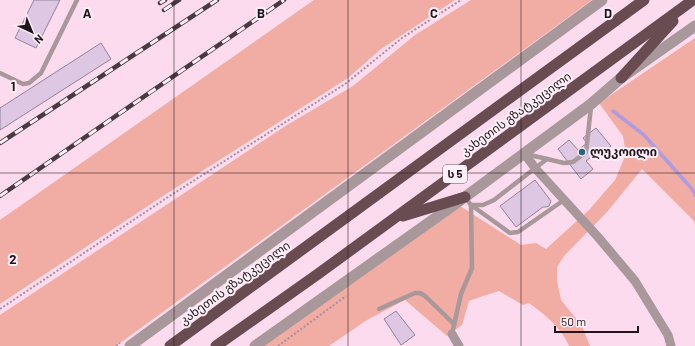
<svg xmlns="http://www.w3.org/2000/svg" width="695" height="346" viewBox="0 0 695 346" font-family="Barlow,'Noto Sans Georgian',sans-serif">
  <rect width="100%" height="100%" fill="#fddbee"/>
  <g fill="#f1aca3">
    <polygon points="314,0 455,0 381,49 348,78 166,194 0,304 0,220"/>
    <polygon points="471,0 592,0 116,346 0,346 0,315 287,125 353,86 415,35"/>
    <path d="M695,38V225L694,221L642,169L607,212L564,256L557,267V281L561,300L582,326L590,346H569C561,327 545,315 529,303L523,305L499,291L483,296L469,301L462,325L447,336L405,300L367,320L329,346H263L460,206L521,245L536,243L546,249L589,210L615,180L626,154L623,136L599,103Z"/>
  </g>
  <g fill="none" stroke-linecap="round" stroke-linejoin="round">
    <polyline stroke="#af9bde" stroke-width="3.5" points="613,111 644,135 692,189 695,195"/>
  </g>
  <g fill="#ddc7e2" stroke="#96829b">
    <polygon points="34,0 60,0 36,48 15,38"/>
    <polygon points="101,43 111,59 0,130 0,108"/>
    <polygon points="596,128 611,146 597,157 595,154 586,161 593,169 581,179 558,149 569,140 578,150 587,143 583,138"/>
    <polygon points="535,180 551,201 549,206 546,207 543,207 516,227 500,206"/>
    <polygon points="396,311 415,335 401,345 384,319"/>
  </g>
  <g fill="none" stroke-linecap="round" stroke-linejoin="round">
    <g stroke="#a88f9d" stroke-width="2" stroke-dasharray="2 2" stroke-linecap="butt">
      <polyline points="0,309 165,199 345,84 402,38 461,0"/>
      <polyline points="116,346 120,343"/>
      <polyline points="278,346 346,296"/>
    </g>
    <g stroke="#a8979b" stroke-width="4.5">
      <polyline points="0,73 23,84 29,83 41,73 77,0"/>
      <polyline points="526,154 564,163 573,162 586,152 591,107"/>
      <polyline points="471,205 510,233 518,232 564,200"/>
      <polyline points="471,205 483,205 494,200 547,159"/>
      <polyline points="379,309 415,293 420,293 425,296 454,324"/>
      <polyline points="452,334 461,294 472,268 471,205 465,197"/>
    </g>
    <g stroke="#a8979b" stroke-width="9">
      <polyline points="524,153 535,168 598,237 635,281 668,335 671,346"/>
      <polyline points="452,334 459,346"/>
    </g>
    <g stroke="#a8979b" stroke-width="11">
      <polyline points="130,346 602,0"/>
      <polyline points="255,346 465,197 591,104 621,78 695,26"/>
    </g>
    <g stroke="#694c52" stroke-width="11">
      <polyline points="621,78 673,21"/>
      <polyline points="403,216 465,197"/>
      <polyline points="170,346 644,0"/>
      <polyline points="216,346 318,274 693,0"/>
    </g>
    <defs>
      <g id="rail">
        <polyline points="160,3 165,0"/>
        <polyline points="164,10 179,0"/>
        <polyline points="0,143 217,0"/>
        <polyline points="0,196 284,0"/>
      </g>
    </defs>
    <use href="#rail" stroke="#483942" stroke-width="4.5"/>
    <use href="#rail" stroke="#fdeff7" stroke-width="3" stroke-dasharray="9" stroke-linecap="butt"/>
  </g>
  <path fill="none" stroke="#20151c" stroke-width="1" stroke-opacity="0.55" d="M174,0V346M348,0V346M521,0V346M0,173H695"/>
  <circle fill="#2c647e" stroke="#fdeff7" stroke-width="1.5" cx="582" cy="152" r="4"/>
  <g text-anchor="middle" stroke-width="4" stroke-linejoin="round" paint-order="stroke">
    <rect fill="#fdeff7" stroke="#62565e" stroke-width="1" x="443" y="165" width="24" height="18" rx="3"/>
    <g font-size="11" font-weight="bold" fill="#20151c">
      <text x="455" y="178">ს 5</text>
    </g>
    <g font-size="12" fill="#20151c" stroke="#fdeff7">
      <text transform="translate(516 114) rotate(-36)" y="4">კახეთის გზატკეცილი</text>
      <text transform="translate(235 283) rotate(-36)" y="4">კახეთის გზატკეცილი</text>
    </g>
    <g font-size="12" font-weight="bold" fill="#20151c" stroke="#fdeff7" text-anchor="start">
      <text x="590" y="156">ლუკოილი</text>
    </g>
  </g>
  <g font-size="13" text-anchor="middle" font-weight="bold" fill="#20151c" stroke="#fdeff7" stroke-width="4" stroke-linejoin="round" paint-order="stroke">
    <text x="87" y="18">A</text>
    <text x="261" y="18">B</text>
    <text x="434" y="18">C</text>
    <text x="608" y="18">D</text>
    <text x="13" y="91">1</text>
    <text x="13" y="264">2</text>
  </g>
  <g transform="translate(32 32) rotate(136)" stroke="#fdeff7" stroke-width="3" paint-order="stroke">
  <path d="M0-3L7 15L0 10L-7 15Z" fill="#20151c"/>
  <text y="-6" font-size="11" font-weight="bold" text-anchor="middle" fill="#20151c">N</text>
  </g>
  <path d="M555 326v6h83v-6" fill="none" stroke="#20151c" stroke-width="2"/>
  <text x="561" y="326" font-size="12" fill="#20151c" stroke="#fdeff7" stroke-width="3" paint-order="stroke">50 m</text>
</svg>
